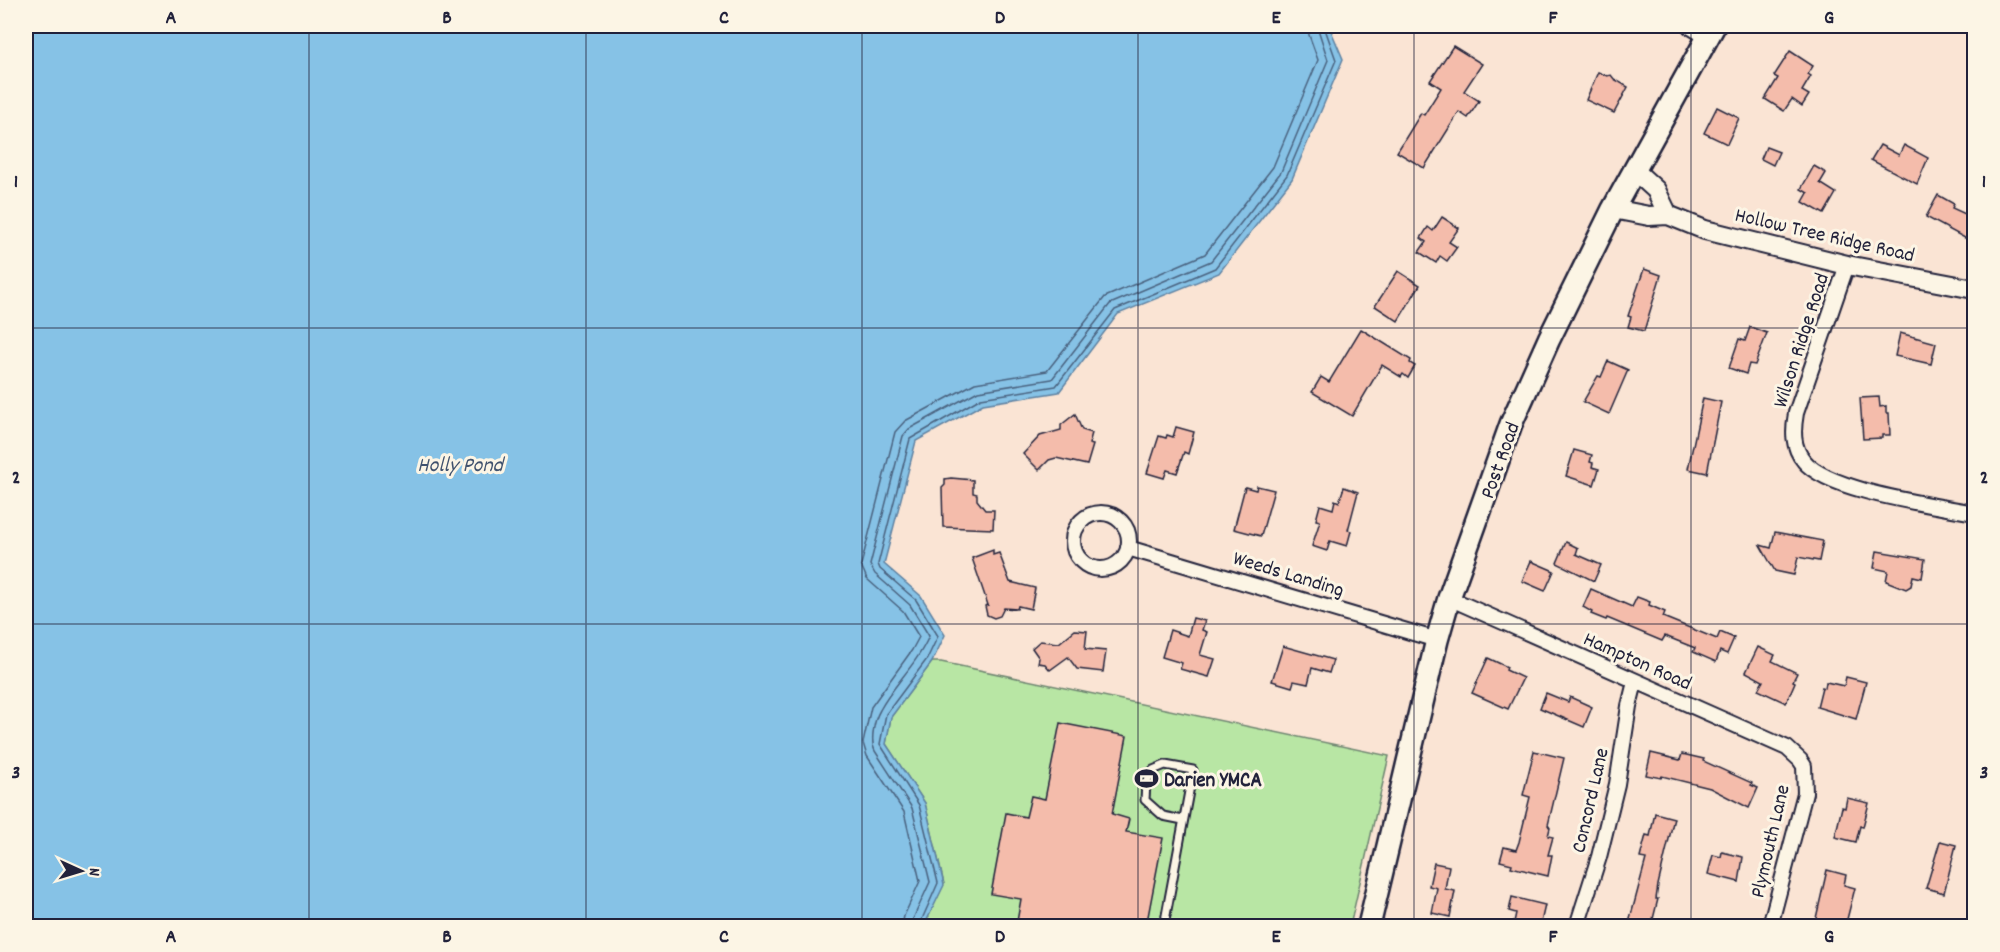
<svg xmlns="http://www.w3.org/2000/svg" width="2000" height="952" viewBox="0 0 2000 952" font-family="Dekko,sans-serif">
  <rect width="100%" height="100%" fill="#fae4d4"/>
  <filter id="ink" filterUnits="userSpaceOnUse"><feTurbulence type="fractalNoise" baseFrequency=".0167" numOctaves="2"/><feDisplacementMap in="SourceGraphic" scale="12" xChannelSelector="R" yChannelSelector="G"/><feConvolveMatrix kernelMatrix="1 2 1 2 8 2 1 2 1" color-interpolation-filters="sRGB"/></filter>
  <g filter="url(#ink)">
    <polygon fill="#b8e6a4" stroke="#6d8470" stroke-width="1.5" points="932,662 941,662 1389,756 1350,926 924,926 944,884 925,803 886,744 891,717"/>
    <polygon fill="#86c2e6" stroke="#5e82a2" stroke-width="1.5" points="26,26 1329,26 1343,59 1292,179 1219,273 1118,314 1059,392 983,404 916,441 884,564 921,596 945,635 932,662 891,717 886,744 925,803 944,885 924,926 26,926"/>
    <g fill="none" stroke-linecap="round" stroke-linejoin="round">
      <g stroke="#4a627f" stroke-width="1.5">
        <polyline points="902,926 904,916 920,881 904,812 867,756 863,743 871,707 912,650 919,637 903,611 867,579 861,565 895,432 905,421 975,383 1047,371 1105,297 1205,254 1273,167 1318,60 1309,35 1308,26"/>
        <path d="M911,926L913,919L930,882L912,808L875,751C870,741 874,720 880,710C894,684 917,664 929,636L910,605L875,574L870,565L903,436L909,429L978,391L1052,379L1110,304L1211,261L1281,172L1328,60L1317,26"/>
        <polyline points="919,926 938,883 919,805 880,744 886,714 927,659 938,636 916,600 880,569 878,564 910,439 981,398 1056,386 1115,310 1215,268 1287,175 1336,60 1324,26"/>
      </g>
    </g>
    <g fill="#f4bcab" stroke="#22223b" stroke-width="1.5">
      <polygon points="1453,46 1482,64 1464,91 1479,101 1468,118 1459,112 1424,168 1397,152 1421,113 1424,115 1441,88 1430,81"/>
      <polygon points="1790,51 1813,66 1808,74 1811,76 1802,91 1809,95 1802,106 1792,99 1784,111 1765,99 1778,78 1774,76"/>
      <polygon points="1598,72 1607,76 1611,75 1614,79 1628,87 1614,113 1586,100"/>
      <polygon points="1717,107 1739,118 1727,144 1704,133"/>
      <polygon points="1880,145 1899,155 1904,145 1928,158 1917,184 1871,160"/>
      <polygon points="1766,147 1779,152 1773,165 1761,159"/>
      <polygon points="1814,166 1826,173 1820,183 1836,193 1824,214 1803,202 1808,193 1801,189"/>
      <polygon points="1938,195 1954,204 1952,208 1974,218 1974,243 1926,217"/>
      <polygon points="1442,217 1459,228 1449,242 1457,247 1447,261 1440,256 1436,263 1419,252 1426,242 1421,238 1428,227 1433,231"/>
      <polygon points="1644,269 1661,275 1644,331 1628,327 1631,317 1628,316"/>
      <polygon points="1398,271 1420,285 1398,321 1375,306"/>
      <polygon points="1750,327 1767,333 1755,365 1749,364 1746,374 1729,368 1739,339 1745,341"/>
      <polygon points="1361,329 1411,360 1410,363 1415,366 1408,378 1403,374 1401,377 1382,365 1352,416 1312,392 1321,377 1329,382"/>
      <polygon points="1900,333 1936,343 1931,364 1895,356"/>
      <polygon points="1608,361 1628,370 1609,414 1583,402 1598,376 1601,377"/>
      <polygon points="1879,397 1880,407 1886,406 1886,413 1889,413 1890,435 1882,435 1882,438 1863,439 1860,398"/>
      <polygon points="1703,398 1721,402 1707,473 1688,469"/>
      <polygon points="1075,414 1082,430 1092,433 1089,444 1093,445 1087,465 1056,458 1049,460 1039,470 1023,454 1040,436 1061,430 1061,425"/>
      <polygon points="1176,427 1194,432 1188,454 1184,452 1177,473 1167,470 1164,478 1147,473 1159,436 1166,438 1167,435 1173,437"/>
      <polygon points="1574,450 1592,455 1590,462 1593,463 1592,467 1599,469 1594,485 1566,476"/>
      <polygon points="951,478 973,480 973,493 977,494 977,500 985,510 994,510 993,529 943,527 942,488 945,485 945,479"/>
      <polygon points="1257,486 1274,490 1261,536 1234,529 1245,487 1256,490"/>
      <polygon points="1344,487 1358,492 1348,530 1351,531 1347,546 1330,541 1327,551 1312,546 1320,521 1316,520 1320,505 1333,509 1335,500 1339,502"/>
      <polygon points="1775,532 1823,541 1819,561 1798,557 1794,575 1775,571 1760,545 1771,548"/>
      <polygon points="1566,542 1578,548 1576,554 1601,565 1594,581 1557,563"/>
      <polygon points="993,550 993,555 999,553 1010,582 1035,588 1031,609 1018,606 1017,609 1004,608 1000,616 994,618 987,615 985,606 988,605 972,558"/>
      <polygon points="1877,551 1925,559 1922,578 1913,576 1911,586 1906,589 1886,581 1888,571 1874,568"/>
      <polygon points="1531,561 1554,571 1545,591 1522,581"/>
      <polygon points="1591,589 1632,607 1637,597 1650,602 1649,605 1665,612 1663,617 1717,639 1720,632 1734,638 1727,654 1720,651 1716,662 1693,652 1695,648 1665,636 1662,641 1607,618 1606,620 1591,614 1592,612 1583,607"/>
      <polygon points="1193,618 1205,621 1202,630 1207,632 1200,655 1215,659 1209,677 1180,669 1182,663 1162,657 1170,630 1188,636"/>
      <polygon points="1075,630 1087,631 1085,649 1106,651 1103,672 1077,669 1068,657 1050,670 1045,664 1038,663 1039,658 1032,648 1040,641 1059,643"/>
      <polygon points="1283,646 1333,660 1329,673 1312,668 1308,684 1294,681 1292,687 1272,681"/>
      <polygon points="1758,647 1775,655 1772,661 1797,673 1793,681 1795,682 1786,703 1758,690 1763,681 1746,672"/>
      <polygon points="1488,658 1507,667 1506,670 1523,678 1508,709 1472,693"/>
      <polygon points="1846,677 1866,682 1856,719 1817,707 1822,687 1825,688 1826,682 1844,686"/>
      <polygon points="1546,693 1568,702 1570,697 1592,707 1584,727 1540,708"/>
      <polygon points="1060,723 1127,736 1112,814 1129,819 1126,832 1163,838 1146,927 1016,927 1021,899 991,894 1006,813 1026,817 1031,796 1045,799"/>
      <polygon points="1534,751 1564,758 1548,825 1550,828 1548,836 1553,837 1548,855 1552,855 1548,876 1511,867 1512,864 1500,861 1504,847 1516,850 1519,842 1530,797 1523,795"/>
      <polygon points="1651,753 1680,760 1682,754 1704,759 1703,761 1752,783 1751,785 1758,788 1749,808 1710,788 1662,776 1661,778 1646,775"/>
      <polygon points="1847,798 1869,803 1863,827 1860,826 1856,842 1835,837 1842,807 1845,808"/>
      <polygon points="1655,813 1674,818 1658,885 1656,899 1658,899 1651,927 1642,927 1629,923 1646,859 1640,858 1646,835 1650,836"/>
      <polygon points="1940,841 1956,845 1944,893 1926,888"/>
      <polygon points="1722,852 1743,857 1739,882 1708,874 1713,855 1721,857"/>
      <polygon points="1434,863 1449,866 1445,889 1455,891 1450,917 1432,913 1437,888 1429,886"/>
      <polygon points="1827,870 1846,875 1844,885 1855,888 1845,927 1814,927"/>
      <polygon points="1512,897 1545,905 1540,927 1513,927 1516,913 1509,911"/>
    </g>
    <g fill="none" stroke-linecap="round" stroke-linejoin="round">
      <defs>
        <polyline id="lane" points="1164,926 1193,770 1165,765 1153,770 1146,783 1145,800 1163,816 1183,820"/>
        <g id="street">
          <polyline points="1689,26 1707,37"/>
          <path d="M1847,265L1796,413C1793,430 1792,447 1804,461C1829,492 1935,505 1974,513"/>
          <circle cx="1101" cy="541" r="28"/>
          <polyline points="1128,548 1437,640"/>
          <polyline points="1449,598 1787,748 1800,760 1804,766 1805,793 1770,926"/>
          <polyline points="1577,926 1599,857 1617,784 1629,706 1635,682"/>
        </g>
        <g id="secondary">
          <polyline points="1634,170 1656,190 1668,215"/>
          <polyline points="1613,209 1649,216 1668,215 1705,230 1847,265 1974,289"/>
        </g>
        <polyline id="primary" points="1369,926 1437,640 1449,598 1511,424 1549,339 1613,209 1714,26"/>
      </defs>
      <use href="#lane" stroke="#22223b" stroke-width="11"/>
      <use href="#street" stroke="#22223b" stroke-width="18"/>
      <use href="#secondary" stroke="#22223b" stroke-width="22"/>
      <use href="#primary" stroke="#22223b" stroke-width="26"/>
      <use href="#lane" stroke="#fcf5e5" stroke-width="7"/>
      <use href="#street" stroke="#fcf5e5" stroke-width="14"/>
      <use href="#secondary" stroke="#fcf5e5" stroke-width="18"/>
      <use href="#primary" stroke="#fcf5e5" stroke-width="21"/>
    </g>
  </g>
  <path fill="none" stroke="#22223b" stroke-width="1.5" stroke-opacity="0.55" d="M309,26V926M586,26V926M862,26V926M1138,26V926M1414,26V926M1691,26V926M26,328H1974M26,624H1974"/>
  <defs>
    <symbol id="stadium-bare" viewBox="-9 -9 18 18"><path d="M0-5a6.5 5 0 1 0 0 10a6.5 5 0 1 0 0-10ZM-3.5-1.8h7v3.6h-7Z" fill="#22223b" stroke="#fcf5e5" stroke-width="2.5" paint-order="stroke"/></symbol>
  </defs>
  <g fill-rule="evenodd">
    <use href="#stadium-bare" x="1130" y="762" width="33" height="33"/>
  </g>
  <g text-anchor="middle" stroke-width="6" stroke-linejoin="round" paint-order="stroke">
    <g font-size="21" fill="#22223b" stroke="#fcf5e5">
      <text transform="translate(1825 234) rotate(13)" y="7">Hollow Tree Ridge Road</text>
      <text transform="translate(1800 340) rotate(-72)" y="7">Wilson Ridge Road</text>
      <text transform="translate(1499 460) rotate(-70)" y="7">Post Road</text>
      <text transform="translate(1289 573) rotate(17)" y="7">Weeds Landing</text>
      <text transform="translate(1638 660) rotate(24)" y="7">Hampton Road</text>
      <text transform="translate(1589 800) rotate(-77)" y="7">Concord Lane</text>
      <text transform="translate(1769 841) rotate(-77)" y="7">Plymouth Lane</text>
    </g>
    <g font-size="21" font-weight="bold" fill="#22223b" stroke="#fcf5e5" text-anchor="start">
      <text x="1164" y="786">Darien YMCA</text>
    </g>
    <g font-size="22" font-style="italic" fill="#40526e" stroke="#fcf5e5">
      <text x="460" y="471">Holly Pond</text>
    </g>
  </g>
  <rect width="2000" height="952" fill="none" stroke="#fcf5e5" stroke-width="66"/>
  <g transform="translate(81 871) rotate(94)" stroke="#fcf5e5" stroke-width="4.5" paint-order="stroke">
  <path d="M0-4.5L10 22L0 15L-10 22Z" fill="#22223b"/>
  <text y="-9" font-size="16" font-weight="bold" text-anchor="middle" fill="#22223b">N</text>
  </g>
  <rect x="33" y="33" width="1934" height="886" fill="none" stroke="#22223b" stroke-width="2"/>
  <g font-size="20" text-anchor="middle" font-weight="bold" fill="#22223b">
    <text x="171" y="23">A</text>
    <text x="447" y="23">B</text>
    <text x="724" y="23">C</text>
    <text x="1000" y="23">D</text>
    <text x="1276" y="23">E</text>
    <text x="1553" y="23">F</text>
    <text x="1829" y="23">G</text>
    <text x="16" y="187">1</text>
    <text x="1984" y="187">1</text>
    <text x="16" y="483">2</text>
    <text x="1984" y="483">2</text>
    <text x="16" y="778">3</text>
    <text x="1984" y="778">3</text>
    <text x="171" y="942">A</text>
    <text x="447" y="942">B</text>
    <text x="724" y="942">C</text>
    <text x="1000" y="942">D</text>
    <text x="1276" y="942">E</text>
    <text x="1553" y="942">F</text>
    <text x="1829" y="942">G</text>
  </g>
</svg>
